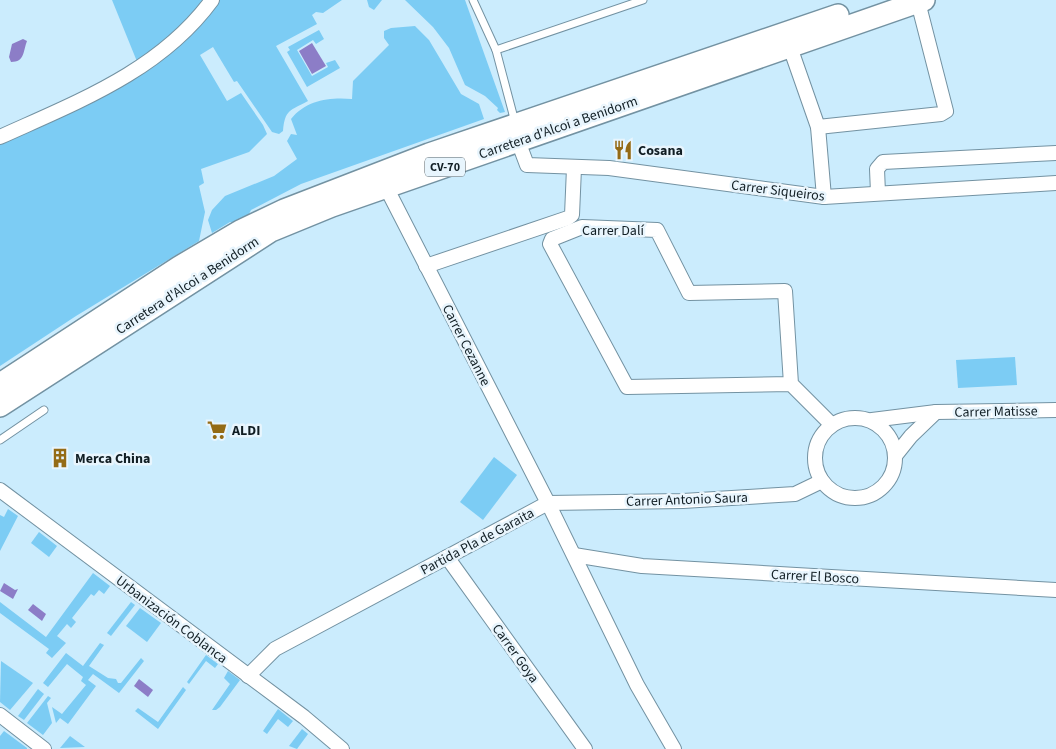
<svg xmlns="http://www.w3.org/2000/svg" width="1056" height="749" viewBox="0 0 1056 749" font-family="'Source Sans 3',sans-serif">
  <rect width="100%" height="100%" fill="#cbecfd"/>
  <g fill="#7cccf4">
    <polygon points="112,0 205,0 198,11 138,64"/>
    <path d="M220,0H342L323,13L316,12L312,15L317,24L276,46L308,101C290,111 285,109 283,131L279,134L272,132L237,81L234,82L213,47L200,55L227,101L241,93L263,125L267,134L249,152L201,169L204,183L199,186L205,212L199,241L76,316L0,366V143C57,117 114,96 165,57C186,41 202,20 220,0Z"/>
    <polygon points="367,0 382,0 374,10 369,7"/>
    <polygon points="405,0 465,0 505,112 500,113 497,110 498,108 485,96 465,85 449,48 433,27"/>
    <path d="M415,26L429,40L461,94L479,104L484,119L301,184L251,210L247,218L236,223L230,222L212,233L208,220L212,210L225,196L274,176L297,159L287,141L291,134L297,135L291,119C306,100 330,97 352,99L353,81L389,45L384,38V31L391,28Z"/>
    <polygon points="319,30 324,39 316,44 313,40 297,50 312,76 328,67 326,63 335,60 340,68 307,87 287,52 290,50 288,47"/>
    <polygon points="1015,357 1017,385 958,388 956,360"/>
    <polygon points="494,457 517,475 483,520 460,502"/>
    <polygon points="8,509 18,516 0,551 0,515 4,517"/>
    <polygon points="39,532 57,546 49,557 31,543"/>
    <polygon points="93,573 110,586 104,594 99,590 94,596 91,594 72,618 76,622 71,628 67,624 57,636 66,643 52,658 46,653 49,649 0,613 0,602 46,637"/>
    <polygon points="131,602 135,605 111,636 107,633"/>
    <polygon points="140,608 161,623 147,642 126,626"/>
    <polygon points="100,643 104,645 89,666 108,678 116,679 118,683 121,683 141,658 144,661 119,693 93,674 88,680 96,686 68,724 60,718 56,723 52,707 62,714 86,685 81,681 83,677 67,664 48,687 43,683 66,653 83,666"/>
    <polygon points="206,655 218,664 215,668 206,661 189,684 187,682"/>
    <polygon points="1,661 33,683 10,710 0,702"/>
    <polygon points="228,671 240,680 220,707 216,710 212,710 230,684 224,678"/>
    <polygon points="183,687 186,690 158,729 135,711 138,708 158,722"/>
    <polygon points="38,689 44,694 24,720 18,716"/>
    <polygon points="48,696 51,698 47,703 52,723 43,735 27,723"/>
    <polygon points="278,709 293,721 288,727 278,719 267,734 263,731"/>
    <polygon points="302,729 308,734 297,749 289,746"/>
    <polygon points="4,731 27,748 27,749 0,749 0,736"/>
    <polygon points="70,736 85,747 60,748"/>
  </g>
  <g fill="#8c7dc7">
    <path d="M23,39L27,41C23,51 25,62 11,62L9,57L12,44Z"/>
    <polygon points="312,43 326,66 312,74 299,51"/>
    <polygon points="4,583 15,590 18,589 13,599 0,591"/>
    <polygon points="33,604 46,614 42,621 28,610"/>
    <polygon points="139,679 153,690 148,697 134,686"/>
  </g>
  <g fill="none" stroke-linecap="round" stroke-linejoin="round">
    <defs>
      <g id="service">
        <polyline points="473,0 496,50 515,122"/>
        <polyline points="496,50 643,0"/>
        <polyline points="0,440 44,410"/>
      </g>
      <g id="minor">
        <polyline points="790,47 818,127 824,197"/>
        <polyline points="818,127 941,114 946,111 918,2"/>
        <path d="M0,137C77,102 160,71 212,0"/>
        <polyline points="518,141 527,165 609,168 824,197 1056,183"/>
        <polyline points="386,187 548,503 637,685 674,749"/>
        <polyline points="878,193 877,169 883,162 1056,153"/>
        <polyline points="426,266 568,218 572,215 574,168"/>
        <polyline points="791,384 627,387 550,244 552,239 582,227 657,230 689,293 785,291 791,384 831,424"/>
        <circle cx="855" cy="458" r="40"/>
        <polyline points="872,420 936,412 1056,410"/>
        <polyline points="895,456 911,436 936,412"/>
        <polyline points="0,490 304,717 342,749"/>
        <polyline points="574,555 642,566 1056,590"/>
        <polyline points="447,557 585,749"/>
        <polyline points="248,676 275,649 548,503 683,501 795,494 822,481"/>
        <polyline points="0,715 44,749"/>
      </g>
      <g id="primary">
        <polyline points="0,384 179,267 240,231 284,210 429,154 838,15"/>
        <polyline points="0,406 271,231 332,206 924,0"/>
      </g>
    </defs>
    <use href="#service" stroke="#7392a2" stroke-width="9"/>
    <use href="#minor" stroke="#7392a2" stroke-width="16"/>
    <use href="#primary" stroke="#7392a2" stroke-width="24"/>
    <use href="#service" stroke="#fff" stroke-width="7"/>
    <use href="#minor" stroke="#fff" stroke-width="14"/>
    <use href="#primary" stroke="#fff" stroke-width="21"/>
  </g>
  <defs>
    <symbol id="restaurant-bare" viewBox="-9 -9 18 18"><path d="M-5-6h1v4h1v-4h1v4h1v-4h1v5L-1.5 .5V6h-2V.5L-5-1ZM5-6V6H3V1.5H1.5Q1.5-4 5-6Z" fill="#946b15" stroke="#e8f5fd" stroke-width="2.5" paint-order="stroke"/></symbol>
    <symbol id="supermarket-bare" viewBox="-9 -9 18 18"><path d="M-6-5.5h2.5l.6 2H6L4.5 2H-2.5L-4.4-4H-6ZM-1.5 3.2a1.3 1.3 0 1 0 .1 0ZM3 3.2a1.3 1.3 0 1 0 .1 0Z" fill="#946b15" stroke="#e8f5fd" stroke-width="2.5" paint-order="stroke"/></symbol>
    <symbol id="building-bare" viewBox="-9 -9 18 18"><path d="M-4-6H4V6H1V3H-1V6H-4ZM-2.5-4.3h1.7v1.8h-1.7ZM.8-4.3h1.7v1.8H.8ZM-2.5-1h1.7V.8h-1.7ZM.8-1h1.7V.8H.8Z" fill="#946b15" stroke="#e8f5fd" stroke-width="2.5" paint-order="stroke"/></symbol>
  </defs>
  <g fill-rule="evenodd">
    <use href="#restaurant-bare" x="609" y="136" width="28" height="28"/>
    <use href="#supermarket-bare" x="203" y="416" width="28" height="28"/>
    <use href="#building-bare" x="46" y="444" width="28" height="28"/>
  </g>
  <g text-anchor="middle" stroke-width="5" stroke-linejoin="round" paint-order="stroke">
    <rect fill="#e8f5fd" stroke="#525e65" stroke-width="1" x="425" y="157.5" width="40" height="19" rx="4"/>
    <g font-size="12" font-weight="bold" fill="#111e24">
      <text x="445" y="171">CV-70</text>
    </g>
    <g font-size="14" fill="#111e24" stroke="#e8f5fd">
      <text transform="translate(558 127) rotate(-19)" y="5">Carretera d'Alcoi a Benidorm</text>
      <text transform="translate(778 190) rotate(7)" y="5">Carrer Siqueiros</text>
      <text x="613" y="235">Carrer Dalí</text>
      <text transform="translate(187 285) rotate(-33)" y="5">Carretera d'Alcoi a Benidorm</text>
      <text transform="translate(467 345) rotate(63)" y="5">Carrer Cezanne</text>
      <text transform="translate(996 411) rotate(-1)" y="5">Carrer Matisse</text>
      <text transform="translate(687 499) rotate(-2)" y="5">Carrer Antonio Saura</text>
      <text transform="translate(477 541) rotate(-28)" y="5">Partida Pla de Garaita</text>
      <text transform="translate(815 576) rotate(3)" y="5">Carrer El Bosco</text>
      <text transform="translate(172 619) rotate(37)" y="5">Urbanización Coblanca</text>
      <text transform="translate(516 653) rotate(54)" y="5">Carrer Goya</text>
    </g>
    <g font-size="14" font-weight="bold" fill="#111e24" stroke="#e8f5fd" text-anchor="start">
      <text x="638" y="155">Cosana</text>
      <text x="232" y="435">ALDI</text>
      <text x="75" y="463">Merca China</text>
    </g>
  </g>
</svg>
